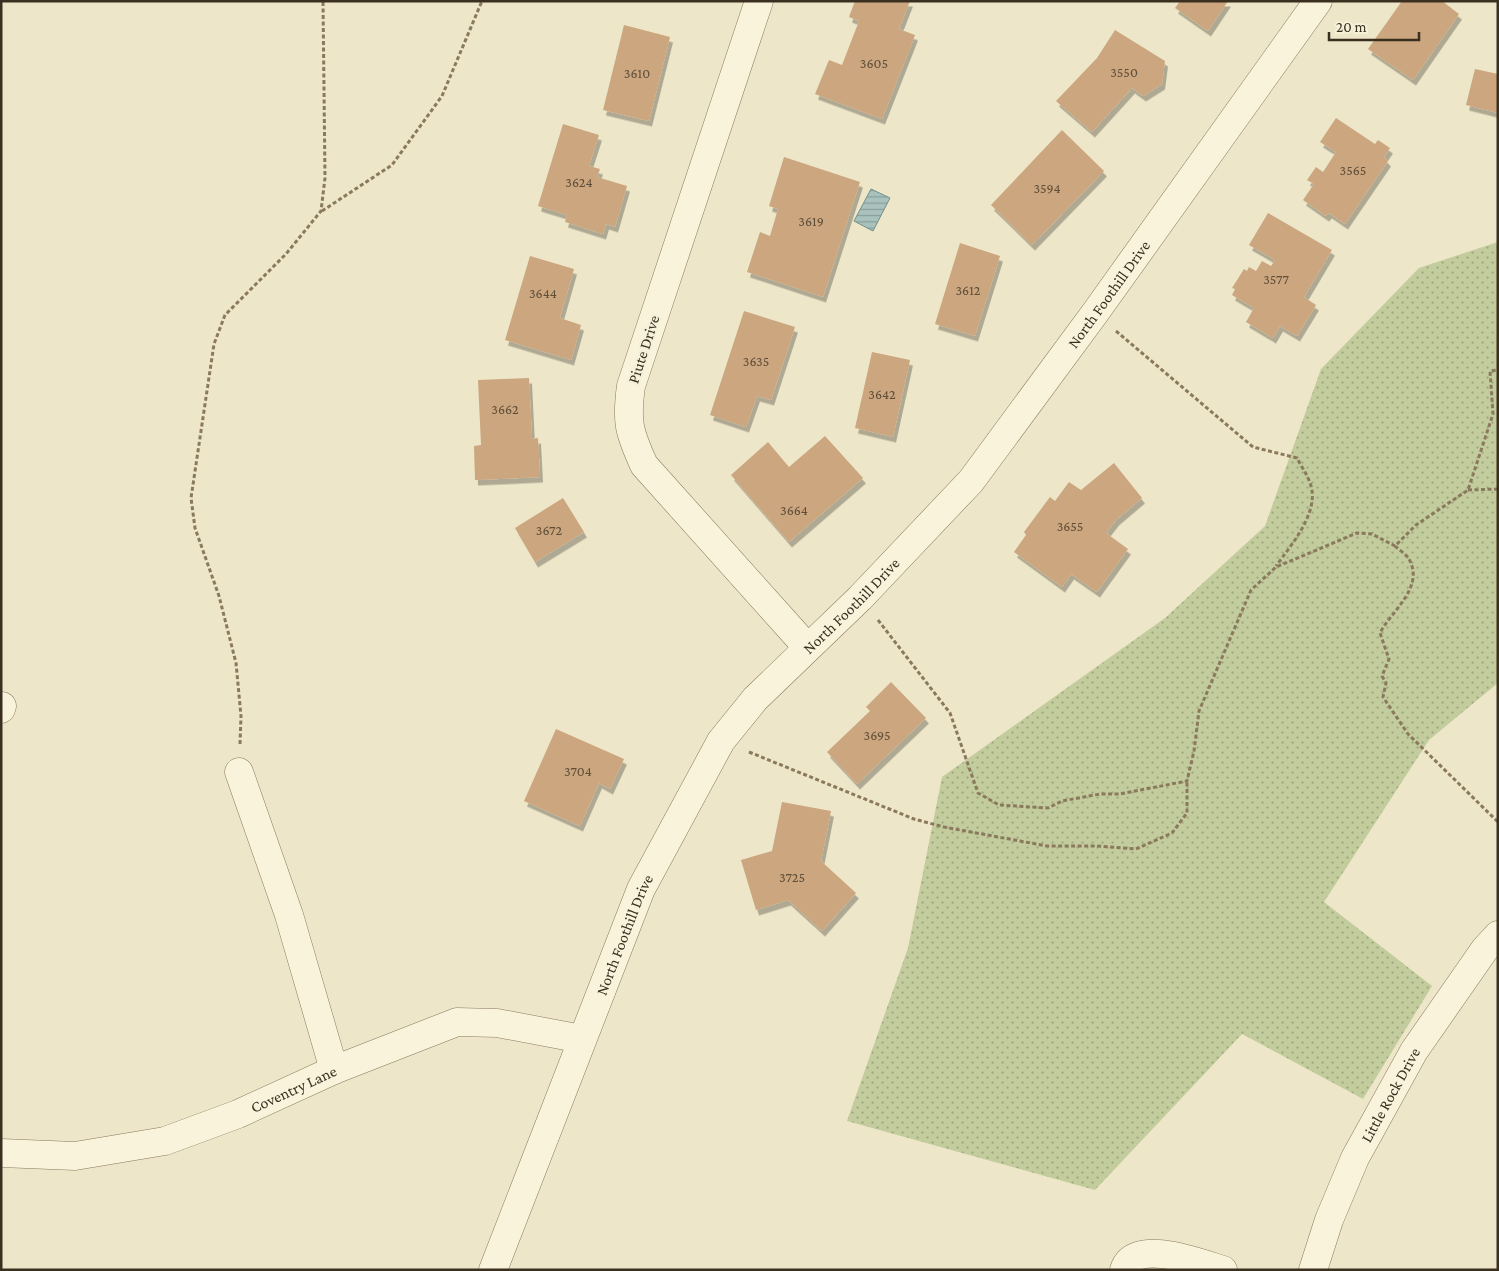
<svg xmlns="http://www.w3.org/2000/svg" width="1499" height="1271" viewBox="0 0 1499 1271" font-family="'Crimson Pro',serif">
  <defs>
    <pattern id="grass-dots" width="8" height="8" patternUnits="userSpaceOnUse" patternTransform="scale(1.25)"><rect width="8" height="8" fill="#c2cc9c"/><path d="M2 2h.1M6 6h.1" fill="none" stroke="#9fa67f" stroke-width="1.8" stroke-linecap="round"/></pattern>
    <pattern id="water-rules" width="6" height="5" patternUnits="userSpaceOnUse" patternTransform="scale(1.25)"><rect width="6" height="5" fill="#a9c2bd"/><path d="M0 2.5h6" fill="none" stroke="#8b9e99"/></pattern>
    <filter id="shadow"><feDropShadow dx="3" dy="5.5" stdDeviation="0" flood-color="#0004"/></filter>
  </defs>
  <rect width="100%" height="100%" fill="#eee6c8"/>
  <polygon fill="url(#grass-dots)" points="1498,242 1498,683 1429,740 1324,902 1432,986 1363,1099 1242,1034 1095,1190 847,1121 908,948 942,777 1165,618 1265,526 1321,369 1419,268"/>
  <polygon fill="url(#water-rules)" stroke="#6f918c" points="871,189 890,198 873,231 854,221"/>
  <g fill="#cba67f" filter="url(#shadow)">
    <polygon points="855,1 910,1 899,29 915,35 882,119 815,94 829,60 842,65 859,21 849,17"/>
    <polygon points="1180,1 1228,1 1208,31 1175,8"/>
    <polygon points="1402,1 1442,1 1459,14 1413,80 1368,49"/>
    <polygon points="624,25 670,37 649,121 603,110"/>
    <polygon points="1115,30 1165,61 1162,84 1143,96 1132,88 1092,132 1056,101 1097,58"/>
    <polygon points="1475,69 1498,74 1498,113 1466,105"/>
    <polygon points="1336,118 1375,144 1378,140 1390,148 1384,157 1388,161 1345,224 1329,213 1326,216 1303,200 1314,184 1307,180 1316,167 1323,172 1336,152 1320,142"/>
    <polygon points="563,124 599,135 589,166 600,169 597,177 627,186 615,227 606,224 603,234 565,222 567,215 538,206"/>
    <polygon points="1062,130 1104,171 1032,245 991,205"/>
    <polygon points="784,157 860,182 823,297 747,272 760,232 770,236 778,209 769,206"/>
    <polygon points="1268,213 1332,250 1304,297 1316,305 1297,336 1280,326 1273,338 1246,322 1254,308 1232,295 1235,289 1232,288 1244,269 1247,271 1249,267 1256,271 1262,261 1271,266 1275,260 1249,245"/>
    <polygon points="960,243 1000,256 975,336 935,324"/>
    <polygon points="530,256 574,269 560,318 581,325 571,360 505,340"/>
    <polygon points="744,311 795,327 771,400 757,396 746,427 710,415"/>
    <polygon points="872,352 910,360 893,437 855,428"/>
    <polygon points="529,378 532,439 538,438 540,477 475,480 474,446 481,445 478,380"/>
    <polygon points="825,436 863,478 789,542 731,475 768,442 789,467"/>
    <polygon points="1114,463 1142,498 1116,520 1106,533 1128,549 1097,592 1071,574 1062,587 1014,552 1026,535 1024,532 1050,497 1055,501 1069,482 1081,490"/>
    <polygon points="563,498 584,532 535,562 515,528"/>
    <polygon points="891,682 926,718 857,784 827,752 870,711 866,707"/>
    <polygon points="556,729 624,759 610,789 599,783 580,826 524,801"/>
    <polygon points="782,802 831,811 821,861 856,893 822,931 788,900 756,910 741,860 772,851"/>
  </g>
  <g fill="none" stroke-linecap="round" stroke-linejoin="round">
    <defs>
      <g id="minor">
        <path d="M759,1L631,386C626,422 629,432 644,465L807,647"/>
        <polyline points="1,709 2,706"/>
        <polyline points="239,772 289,915 334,1070"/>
        <path id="s1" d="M1,1153L75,1156L165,1141L238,1114L334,1070L457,1022L497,1023L582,1039"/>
        <path id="s2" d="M493,1270L641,889L721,741L755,699L860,598L971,481L1095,313L1318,1"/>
        <path d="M1124,1270C1134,1237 1200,1263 1223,1270"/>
        <path id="s3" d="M1313,1270L1329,1220L1355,1158L1414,1051L1485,949L1498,935"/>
      </g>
    </defs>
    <use href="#minor" stroke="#8a795d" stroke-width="29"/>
    <g stroke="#8a795d" stroke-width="3" stroke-dasharray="4 2.5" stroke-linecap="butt">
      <polyline points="322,211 392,165 442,96 482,1"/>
      <path d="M1116,331L1253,447L1297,458C1301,466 1307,474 1310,483C1321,511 1291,545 1276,566"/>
      <polyline points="1468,490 1498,489"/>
      <path d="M1395,546C1399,550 1406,554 1409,559C1425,588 1391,611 1380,633L1389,659L1382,676L1386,683L1383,697L1408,734L1498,822"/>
      <polyline points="878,620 950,713 978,793 999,805 1048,808 1062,801 1100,794 1120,794 1187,781 1194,751 1199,711 1251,590 1276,567 1357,533 1372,534 1395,546 1416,525 1468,490 1493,414 1490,371 1498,370"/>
      <polyline points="240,744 241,716 236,663 219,596 195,528 191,498 214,344 225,315 286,254 321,211 325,178 323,1"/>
      <polyline points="749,752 914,819 944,827 1047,846 1097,846 1136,849 1172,833 1187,813 1187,781"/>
    </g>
    <use href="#minor" stroke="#f9f3dc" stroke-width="28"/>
  </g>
  <g text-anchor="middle" stroke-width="4.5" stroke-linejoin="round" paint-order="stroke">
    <g font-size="14" fill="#5f4e38">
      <text x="874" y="68">3605</text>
      <text x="1124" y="77">3550</text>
      <text x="637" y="78">3610</text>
      <text x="1353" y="175">3565</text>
      <text x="579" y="187">3624</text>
      <text x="1047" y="193">3594</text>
      <text x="811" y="226">3619</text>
      <text x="1276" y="284">3577</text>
      <text x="968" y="295">3612</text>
      <text x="543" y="298">3644</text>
      <text x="756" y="366">3635</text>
      <text x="882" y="399">3642</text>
      <text x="505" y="414">3662</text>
      <text x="794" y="515">3664</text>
      <text x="1070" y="531">3655</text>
      <text x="549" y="535">3672</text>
      <text x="877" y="740">3695</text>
      <text x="578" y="776">3704</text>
      <text x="792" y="882">3725</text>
    </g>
    <g font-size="16" fill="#3b3020" stroke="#f5f0d8">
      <text dy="6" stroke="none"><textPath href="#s2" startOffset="1170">North Foothill Drive</textPath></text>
      <text transform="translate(643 349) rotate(-72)" y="6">Piute Drive</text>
      <text dy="6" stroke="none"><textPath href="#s2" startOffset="765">North Foothill Drive</textPath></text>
      <text dy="6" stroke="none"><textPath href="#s2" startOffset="360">North Foothill Drive</textPath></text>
      <text dy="6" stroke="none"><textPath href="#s1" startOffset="304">Coventry Lane</textPath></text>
      <text dy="6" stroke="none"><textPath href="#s3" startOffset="192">Little Rock Drive</textPath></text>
    </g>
  </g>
  <rect width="1499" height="1271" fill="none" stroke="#3b3020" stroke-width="5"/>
  <path d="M1329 32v8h90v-8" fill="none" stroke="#3b3020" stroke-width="2.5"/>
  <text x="1336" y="32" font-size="15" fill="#3b3020" stroke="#f5f0d8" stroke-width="4" paint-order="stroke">20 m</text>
</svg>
